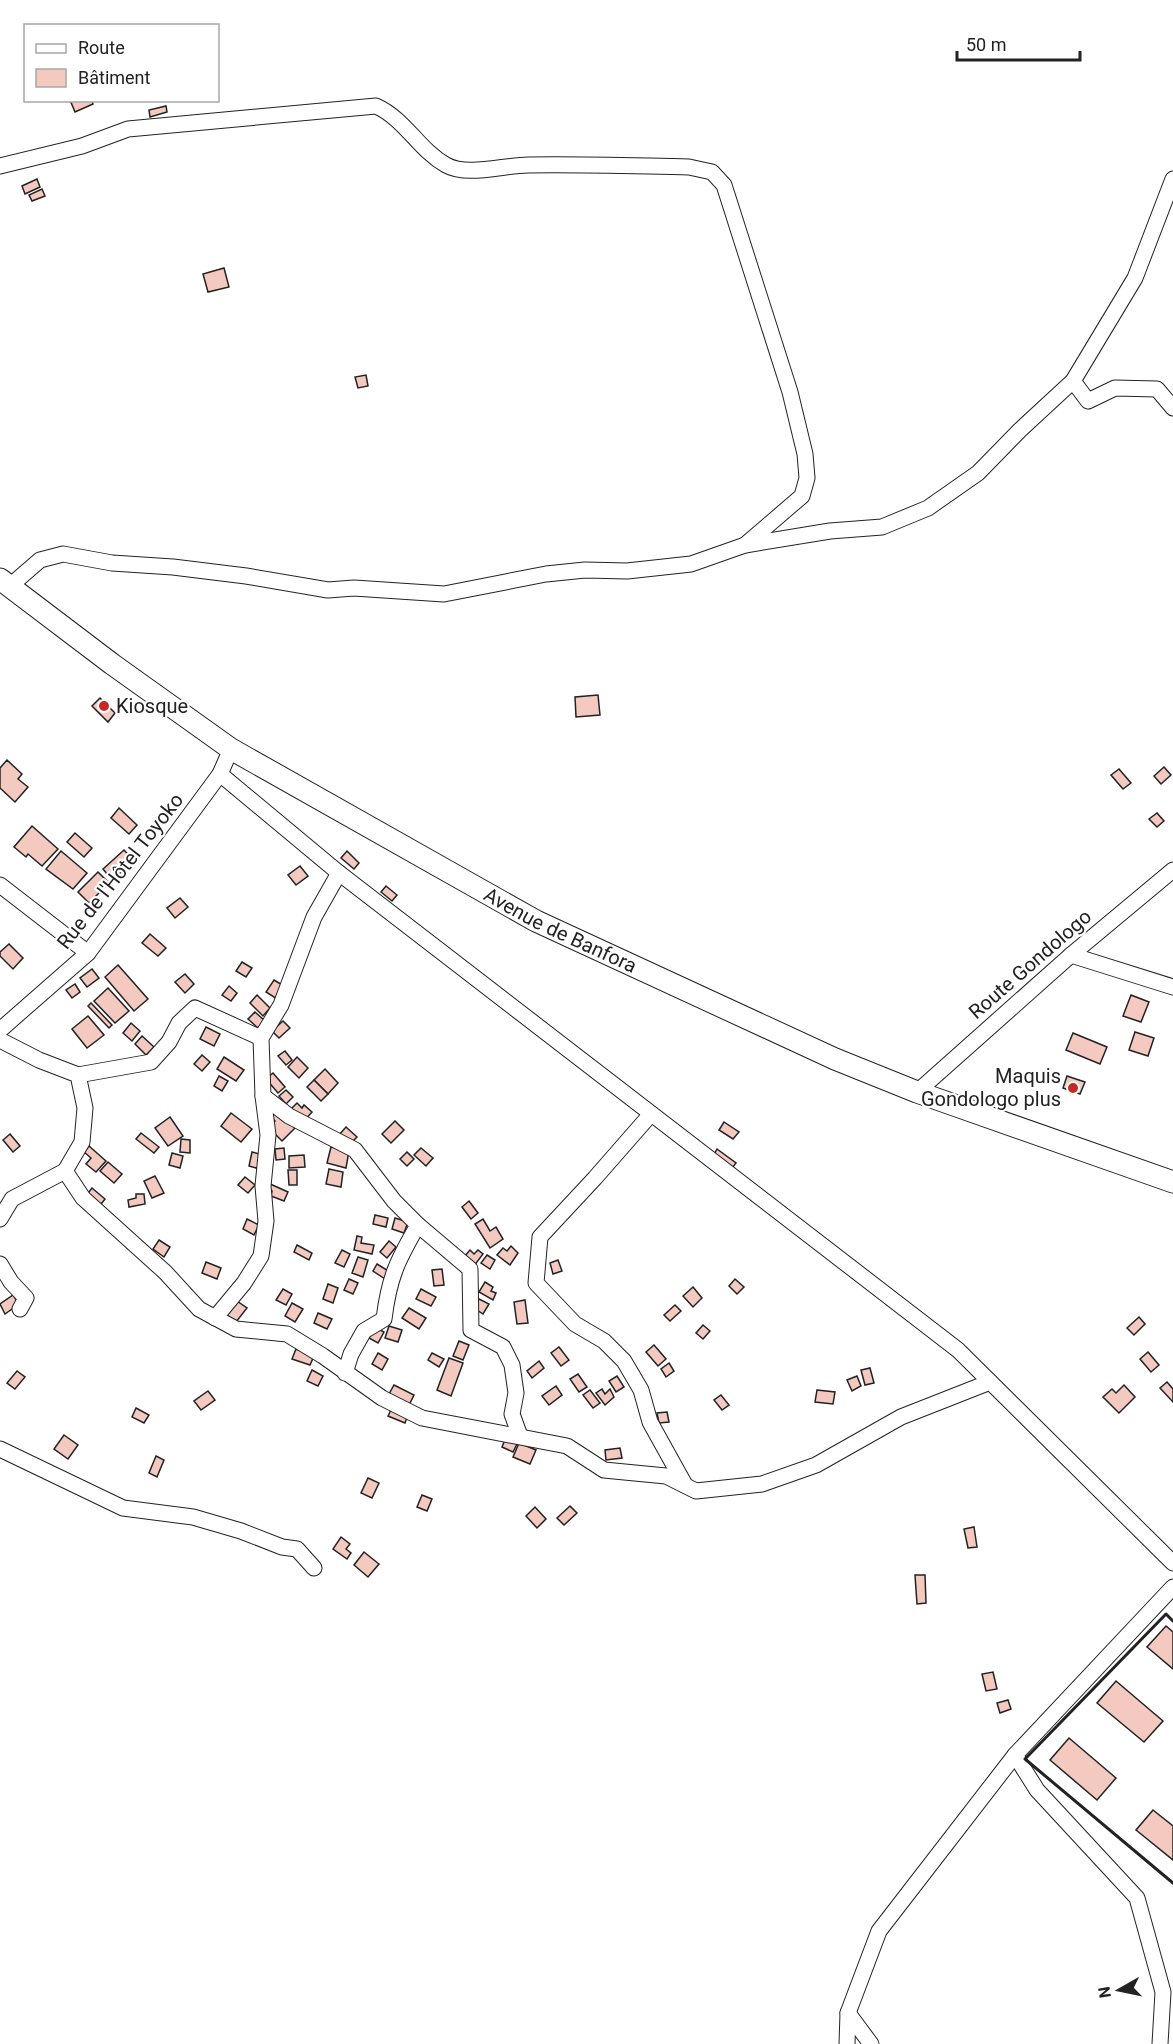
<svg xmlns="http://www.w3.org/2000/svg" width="1173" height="2044" viewBox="0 0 1173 2044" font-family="Roboto,sans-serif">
  <rect width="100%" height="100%" fill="#fff"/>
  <g fill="#f3c9c0" stroke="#222" stroke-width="1.5">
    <polygon points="70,100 92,100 93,104 75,112"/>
    <polygon points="166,106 167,112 150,117 149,110"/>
    <polygon points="37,179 40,187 25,194 22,186"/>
    <polygon points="42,189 45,196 32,201 29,195"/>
    <polygon points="224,268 229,287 208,292 203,274"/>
    <polygon points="366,375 368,386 358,388 355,377"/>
    <polygon points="598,695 600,715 576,717 575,697"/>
    <polygon points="100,698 115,713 108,722 92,706"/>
    <polygon points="7,760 22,774 18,779 28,787 15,802 0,788 0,768"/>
    <polygon points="1164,767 1171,775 1161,784 1154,776"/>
    <polygon points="1119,769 1131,783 1123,789 1111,775"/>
    <polygon points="119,808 137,825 129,834 111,818"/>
    <polygon points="1157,813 1164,821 1157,827 1149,819"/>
    <polygon points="32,826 58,849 42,866 28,854 26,857 14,847"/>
    <polygon points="75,833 92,848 84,857 67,842"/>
    <polygon points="124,850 134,861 112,880 103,869"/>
    <polygon points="61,851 87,873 73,889 46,869"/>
    <polygon points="347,851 359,863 354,869 341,858"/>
    <polygon points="300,866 308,876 296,885 288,875"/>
    <polygon points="98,872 109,883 89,903 78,892"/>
    <polygon points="386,886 397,895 392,901 381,892"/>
    <polygon points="180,898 188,907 175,918 167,908"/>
    <polygon points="150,934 166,948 158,956 142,943"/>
    <polygon points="9,944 23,958 13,969 0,956 0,952"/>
    <polygon points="242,962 252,968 246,977 236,971"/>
    <polygon points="118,965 148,999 134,1011 105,977"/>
    <polygon points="92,969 99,978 87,987 80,978"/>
    <polygon points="185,974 194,984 185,993 175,982"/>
    <polygon points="274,980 284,986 277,999 266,992"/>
    <polygon points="75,984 80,992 72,998 66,990"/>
    <polygon points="229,986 237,993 231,1001 222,995"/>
    <polygon points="108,988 129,1011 115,1023 94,1001"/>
    <polygon points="257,995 270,1008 263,1016 250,1003"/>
    <polygon points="1131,995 1149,1002 1141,1022 1123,1016"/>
    <polygon points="91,1003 112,1025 109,1028 88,1006"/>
    <polygon points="255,1012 265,1021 258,1028 248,1019"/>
    <polygon points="88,1016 104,1035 87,1048 72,1029"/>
    <polygon points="283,1021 290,1028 279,1038 272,1031"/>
    <polygon points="131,1023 140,1031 132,1041 123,1033"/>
    <polygon points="206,1027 220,1034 214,1046 200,1039"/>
    <polygon points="1135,1032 1154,1038 1148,1056 1129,1050"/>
    <polygon points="1073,1033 1107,1047 1100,1064 1066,1050"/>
    <polygon points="142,1036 154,1047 146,1055 135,1044"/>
    <polygon points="285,1051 292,1060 286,1065 278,1056"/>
    <polygon points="202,1055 210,1062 202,1071 194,1064"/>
    <polygon points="224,1057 244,1070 236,1081 217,1069"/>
    <polygon points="297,1057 308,1068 299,1078 288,1067"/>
    <polygon points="325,1069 338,1083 328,1094 314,1080"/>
    <polygon points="273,1073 285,1087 278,1093 266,1079"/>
    <polygon points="219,1076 228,1081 222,1091 214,1086"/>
    <polygon points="1067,1076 1085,1082 1080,1094 1063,1088"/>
    <polygon points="314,1080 328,1094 321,1101 307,1087"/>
    <polygon points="286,1090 293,1097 286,1104 279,1096"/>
    <polygon points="297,1103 302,1108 304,1105 312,1112 303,1122 290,1110"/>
    <polygon points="278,1111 295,1128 282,1141 269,1128 275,1121 271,1117"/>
    <polygon points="231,1113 252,1129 241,1142 221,1126"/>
    <polygon points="170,1117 183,1136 168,1146 155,1128"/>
    <polygon points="395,1121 404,1130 391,1143 382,1134"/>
    <polygon points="724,1122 739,1132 733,1139 719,1130"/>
    <polygon points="346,1127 357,1137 350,1144 339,1135"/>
    <polygon points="141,1133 159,1147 154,1153 136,1139"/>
    <polygon points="10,1134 20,1146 13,1152 3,1140"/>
    <polygon points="181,1139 190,1140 190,1153 180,1152"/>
    <polygon points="89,1146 106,1161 96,1172 86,1164 91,1158 84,1152"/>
    <polygon points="331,1147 349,1151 346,1168 327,1163"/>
    <polygon points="284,1148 285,1159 276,1160 275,1149"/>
    <polygon points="421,1148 433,1158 426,1166 414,1155"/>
    <polygon points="717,1149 736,1163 730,1171 712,1158"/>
    <polygon points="252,1152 263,1155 260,1169 249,1166"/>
    <polygon points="407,1152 414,1159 407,1166 400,1159"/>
    <polygon points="172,1153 183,1156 180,1168 169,1165"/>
    <polygon points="304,1155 305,1167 289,1168 289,1156"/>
    <polygon points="108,1162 122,1174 114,1183 100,1171"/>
    <polygon points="329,1169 343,1172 341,1187 326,1184"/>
    <polygon points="288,1170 297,1170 297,1185 289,1185"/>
    <polygon points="155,1176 164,1193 152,1198 144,1181"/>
    <polygon points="245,1177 255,1185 248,1193 238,1185"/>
    <polygon points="268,1183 288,1192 284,1201 271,1196 272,1191 265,1189"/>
    <polygon points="92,1188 105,1199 98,1208 85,1197"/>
    <polygon points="136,1194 144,1194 145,1204 129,1207 128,1200 136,1198"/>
    <polygon points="469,1201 478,1213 471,1219 462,1207"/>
    <polygon points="375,1215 388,1218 386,1227 373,1224"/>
    <polygon points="395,1218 408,1222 404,1233 392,1229"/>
    <polygon points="247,1219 259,1225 254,1235 243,1229"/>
    <polygon points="483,1219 490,1231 496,1227 503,1239 490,1248 475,1224"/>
    <polygon points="357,1236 362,1237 361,1243 374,1245 372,1254 354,1250"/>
    <polygon points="159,1240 170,1247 164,1257 153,1249"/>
    <polygon points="389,1241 396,1247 387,1258 380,1252"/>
    <polygon points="297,1245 312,1253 309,1260 294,1252"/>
    <polygon points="511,1246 518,1253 510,1265 497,1255 503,1248 507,1251"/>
    <polygon points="342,1250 350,1254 344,1267 335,1263"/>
    <polygon points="470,1250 474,1254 478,1250 483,1254 474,1266 464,1257"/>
    <polygon points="487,1255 495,1260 490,1269 481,1263"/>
    <polygon points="358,1257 368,1260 363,1277 352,1273"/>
    <polygon points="558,1260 562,1271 553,1274 550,1263"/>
    <polygon points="206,1262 221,1268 217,1279 202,1273"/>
    <polygon points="377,1264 390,1272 385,1279 373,1271"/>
    <polygon points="442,1269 444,1285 434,1286 432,1270"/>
    <polygon points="349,1279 358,1283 353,1294 344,1290"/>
    <polygon points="735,1279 744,1287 737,1294 729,1286"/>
    <polygon points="485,1282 493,1287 491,1291 496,1293 493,1300 479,1292"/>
    <polygon points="328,1284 338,1288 333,1303 323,1299"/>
    <polygon points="693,1287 702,1298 693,1307 683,1296"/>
    <polygon points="283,1289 292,1294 286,1305 276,1300"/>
    <polygon points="421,1289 436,1297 431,1306 416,1299"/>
    <polygon points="13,1295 19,1304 5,1314 0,1304"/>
    <polygon points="234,1299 247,1308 236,1322 224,1313"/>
    <polygon points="479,1299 489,1304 483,1314 474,1308"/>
    <polygon points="525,1300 528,1323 517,1324 514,1302"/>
    <polygon points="292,1303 303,1309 295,1322 285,1316"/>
    <polygon points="675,1305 681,1311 670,1321 664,1315"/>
    <polygon points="409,1308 426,1318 419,1329 402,1318"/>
    <polygon points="318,1313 332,1319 327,1329 314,1323"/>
    <polygon points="1139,1317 1145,1324 1134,1335 1127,1328"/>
    <polygon points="703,1325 710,1331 703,1339 696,1333"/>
    <polygon points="389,1326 402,1330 398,1342 385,1338"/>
    <polygon points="375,1327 384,1332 378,1343 369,1338"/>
    <polygon points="459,1341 469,1345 463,1360 453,1356"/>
    <polygon points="654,1345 666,1359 658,1366 646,1352"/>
    <polygon points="559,1347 569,1360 561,1366 551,1353"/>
    <polygon points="296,1349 314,1356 310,1365 292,1359"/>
    <polygon points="1148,1352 1159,1365 1151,1372 1140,1359"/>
    <polygon points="378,1353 388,1359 382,1370 372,1364"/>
    <polygon points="432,1353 444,1359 439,1367 428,1360"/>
    <polygon points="449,1358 463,1363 451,1396 437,1390"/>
    <polygon points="539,1361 544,1368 532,1378 527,1371"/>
    <polygon points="669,1363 674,1371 666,1377 661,1369"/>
    <polygon points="870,1368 874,1383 865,1385 861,1370"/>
    <polygon points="312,1370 323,1376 318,1386 307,1381"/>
    <polygon points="17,1371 25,1377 15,1389 7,1383"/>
    <polygon points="578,1374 587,1387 579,1392 570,1379"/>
    <polygon points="617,1376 624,1387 616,1392 609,1381"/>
    <polygon points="857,1376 861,1386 852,1391 847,1380"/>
    <polygon points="1167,1382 1173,1389 1173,1402 1160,1388"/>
    <polygon points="394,1385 414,1395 409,1405 389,1394"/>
    <polygon points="1124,1385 1135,1397 1119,1413 1103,1397 1112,1389 1116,1393"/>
    <polygon points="556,1386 562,1395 549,1405 542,1396"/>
    <polygon points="602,1389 605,1394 610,1389 614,1397 605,1405 596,1393"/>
    <polygon points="590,1390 600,1403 593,1408 583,1395"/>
    <polygon points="817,1390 835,1392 833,1404 815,1402"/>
    <polygon points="208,1391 215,1400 201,1410 194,1401"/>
    <polygon points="721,1395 729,1405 722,1410 714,1400"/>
    <polygon points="393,1406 409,1412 405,1423 388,1416"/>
    <polygon points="136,1408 149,1415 144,1423 132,1417"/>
    <polygon points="667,1412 669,1422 659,1423 657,1413"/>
    <polygon points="64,1435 78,1445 68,1459 54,1449"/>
    <polygon points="506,1437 518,1442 513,1452 502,1447"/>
    <polygon points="519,1443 536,1450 530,1464 513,1457"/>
    <polygon points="620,1448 622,1458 606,1460 605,1450"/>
    <polygon points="156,1456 164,1460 157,1477 149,1473"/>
    <polygon points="368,1478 379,1483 372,1498 361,1493"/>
    <polygon points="422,1495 432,1499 427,1511 417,1507"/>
    <polygon points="570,1506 577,1513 564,1525 557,1518"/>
    <polygon points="535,1507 546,1519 537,1528 526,1516"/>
    <polygon points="974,1527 977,1547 968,1548 964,1529"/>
    <polygon points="341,1537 350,1544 346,1549 351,1553 347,1559 333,1549"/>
    <polygon points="364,1552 379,1564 368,1577 354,1565"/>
    <polygon points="915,1575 925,1575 926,1603 917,1604"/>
    <polygon points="1166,1626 1173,1632 1173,1669 1147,1647"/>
    <polygon points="993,1672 997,1689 986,1691 982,1674"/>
    <polygon points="1116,1681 1163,1721 1144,1742 1097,1703"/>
    <polygon points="1008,1700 1011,1709 1000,1713 997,1703"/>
    <polygon points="1069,1738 1116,1778 1097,1800 1050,1760"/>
    <polygon points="1153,1810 1173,1826 1173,1860 1136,1830"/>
  </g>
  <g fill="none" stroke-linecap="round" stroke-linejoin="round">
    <defs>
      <g id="minor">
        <path d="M0,166L82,146L128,129L376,106C405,119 419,150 446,165C467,177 504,165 528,165C581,164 635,166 689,167L712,172L724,185L790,392L805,454L807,478L802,496L745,545"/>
        <polyline points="1073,381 1088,401 1115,388 1157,389 1173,408"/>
        <polyline points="10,586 40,560 63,554 112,563 173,567 246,576 328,590 354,588 444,594 546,574 585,570 627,571 691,564 745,545 830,531 882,527 928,508 978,473 1020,430 1073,381 1135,278 1173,179"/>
        <polyline points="220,774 339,873 958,1350 1173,1563"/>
        <polyline points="0,885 88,953"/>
        <polyline points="1071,955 1173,987"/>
        <polyline points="0,1030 88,953 220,774 231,749"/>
        <polyline points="0,1040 39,1060 78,1075 85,1108 82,1142 65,1171 83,1198 165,1272 199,1309 236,1329 287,1334 323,1356 382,1398 422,1418 567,1446 604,1470 666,1476 696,1491 762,1484 816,1465 901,1417 990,1382"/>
        <polyline points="78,1075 151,1062 169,1042 179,1023 195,1008 261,1038"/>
        <polyline points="917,1092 1071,955 1173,870"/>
        <path d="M263,1096L289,1116L355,1150L394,1201L418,1225C397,1261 389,1278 384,1319L364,1331L351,1354L345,1373"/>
        <polyline points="651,1114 595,1178 540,1237 536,1283 575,1324 604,1341 624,1361 641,1390 650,1422 685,1485"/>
        <polyline points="0,1219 12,1199 65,1171"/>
        <polyline points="418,1225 470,1269 471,1330 503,1347 512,1365 516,1393 512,1414 520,1436"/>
        <polyline points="0,1264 11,1282 26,1298 20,1309"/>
        <polyline points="215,1318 244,1283 261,1256 266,1221 263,1186 268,1135 263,1096 261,1038 281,1005 314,917 339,873"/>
        <polyline points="0,1449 123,1508 193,1517 241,1531 282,1547 297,1549 314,1568"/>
        <polyline points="1015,1755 1037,1790 1137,1898 1163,1992 1160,2044"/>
        <polyline points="848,2013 871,2044"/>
        <polyline points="847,2044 848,2013 879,1931 1015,1755 1173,1587"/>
      </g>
      <g id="secondary">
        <path id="s1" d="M0,579L112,664L231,749L536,921L835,1059L917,1092L1173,1182"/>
      </g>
    </defs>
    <use href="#minor" stroke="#222" stroke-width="17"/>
    <use href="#secondary" stroke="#222" stroke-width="23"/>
    <use href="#minor" stroke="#fff" stroke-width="15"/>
    <use href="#secondary" stroke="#fff" stroke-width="21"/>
    <polyline stroke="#222" stroke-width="3" points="1173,1621 1166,1614 1025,1759 1173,1883"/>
  </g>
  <g fill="#c62828" stroke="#fff" stroke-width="2">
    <circle cx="104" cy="706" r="6"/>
    <circle cx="1073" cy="1088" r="6"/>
  </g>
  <g text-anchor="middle" stroke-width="4.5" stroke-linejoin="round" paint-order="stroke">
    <g font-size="20" fill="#222" stroke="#fff" text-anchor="start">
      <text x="116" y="713">Kiosque</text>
      <text x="1061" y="1083" text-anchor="end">Maquis<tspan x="1061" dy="23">Gondologo plus</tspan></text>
    </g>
    <g font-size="20" fill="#222" stroke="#fff">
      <text transform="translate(120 871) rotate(-52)" y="7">Rue de l'Hôtel Toyoko</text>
      <text dy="7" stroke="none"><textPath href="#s1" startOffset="663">Avenue de Banfora</textPath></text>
      <text transform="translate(1030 964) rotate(-41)" y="7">Route Gondologo</text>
    </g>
  </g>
  <rect x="24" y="24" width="195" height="78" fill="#ffffff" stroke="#a7a7a7" stroke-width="1.5"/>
  <rect x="36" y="44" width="30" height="9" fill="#ffffff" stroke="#a7a7a7" stroke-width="1.5"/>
  <text x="78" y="54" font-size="18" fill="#222222">Route</text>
  <rect x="36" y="69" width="30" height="18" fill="#f3c9c0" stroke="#a7a7a7" stroke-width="1.5"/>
  <text x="78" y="84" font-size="18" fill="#222222">Bâtiment</text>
  <g transform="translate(1119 1990) rotate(261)" stroke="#ffffff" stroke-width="4.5" paint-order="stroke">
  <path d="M0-4.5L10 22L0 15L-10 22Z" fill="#222222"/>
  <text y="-9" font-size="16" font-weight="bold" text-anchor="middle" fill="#222222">N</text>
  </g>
  <path d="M957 51v9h123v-9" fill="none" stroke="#222222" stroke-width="3"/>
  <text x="966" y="51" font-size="18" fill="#222222" stroke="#ffffff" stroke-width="4.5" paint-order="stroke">50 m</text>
</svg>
